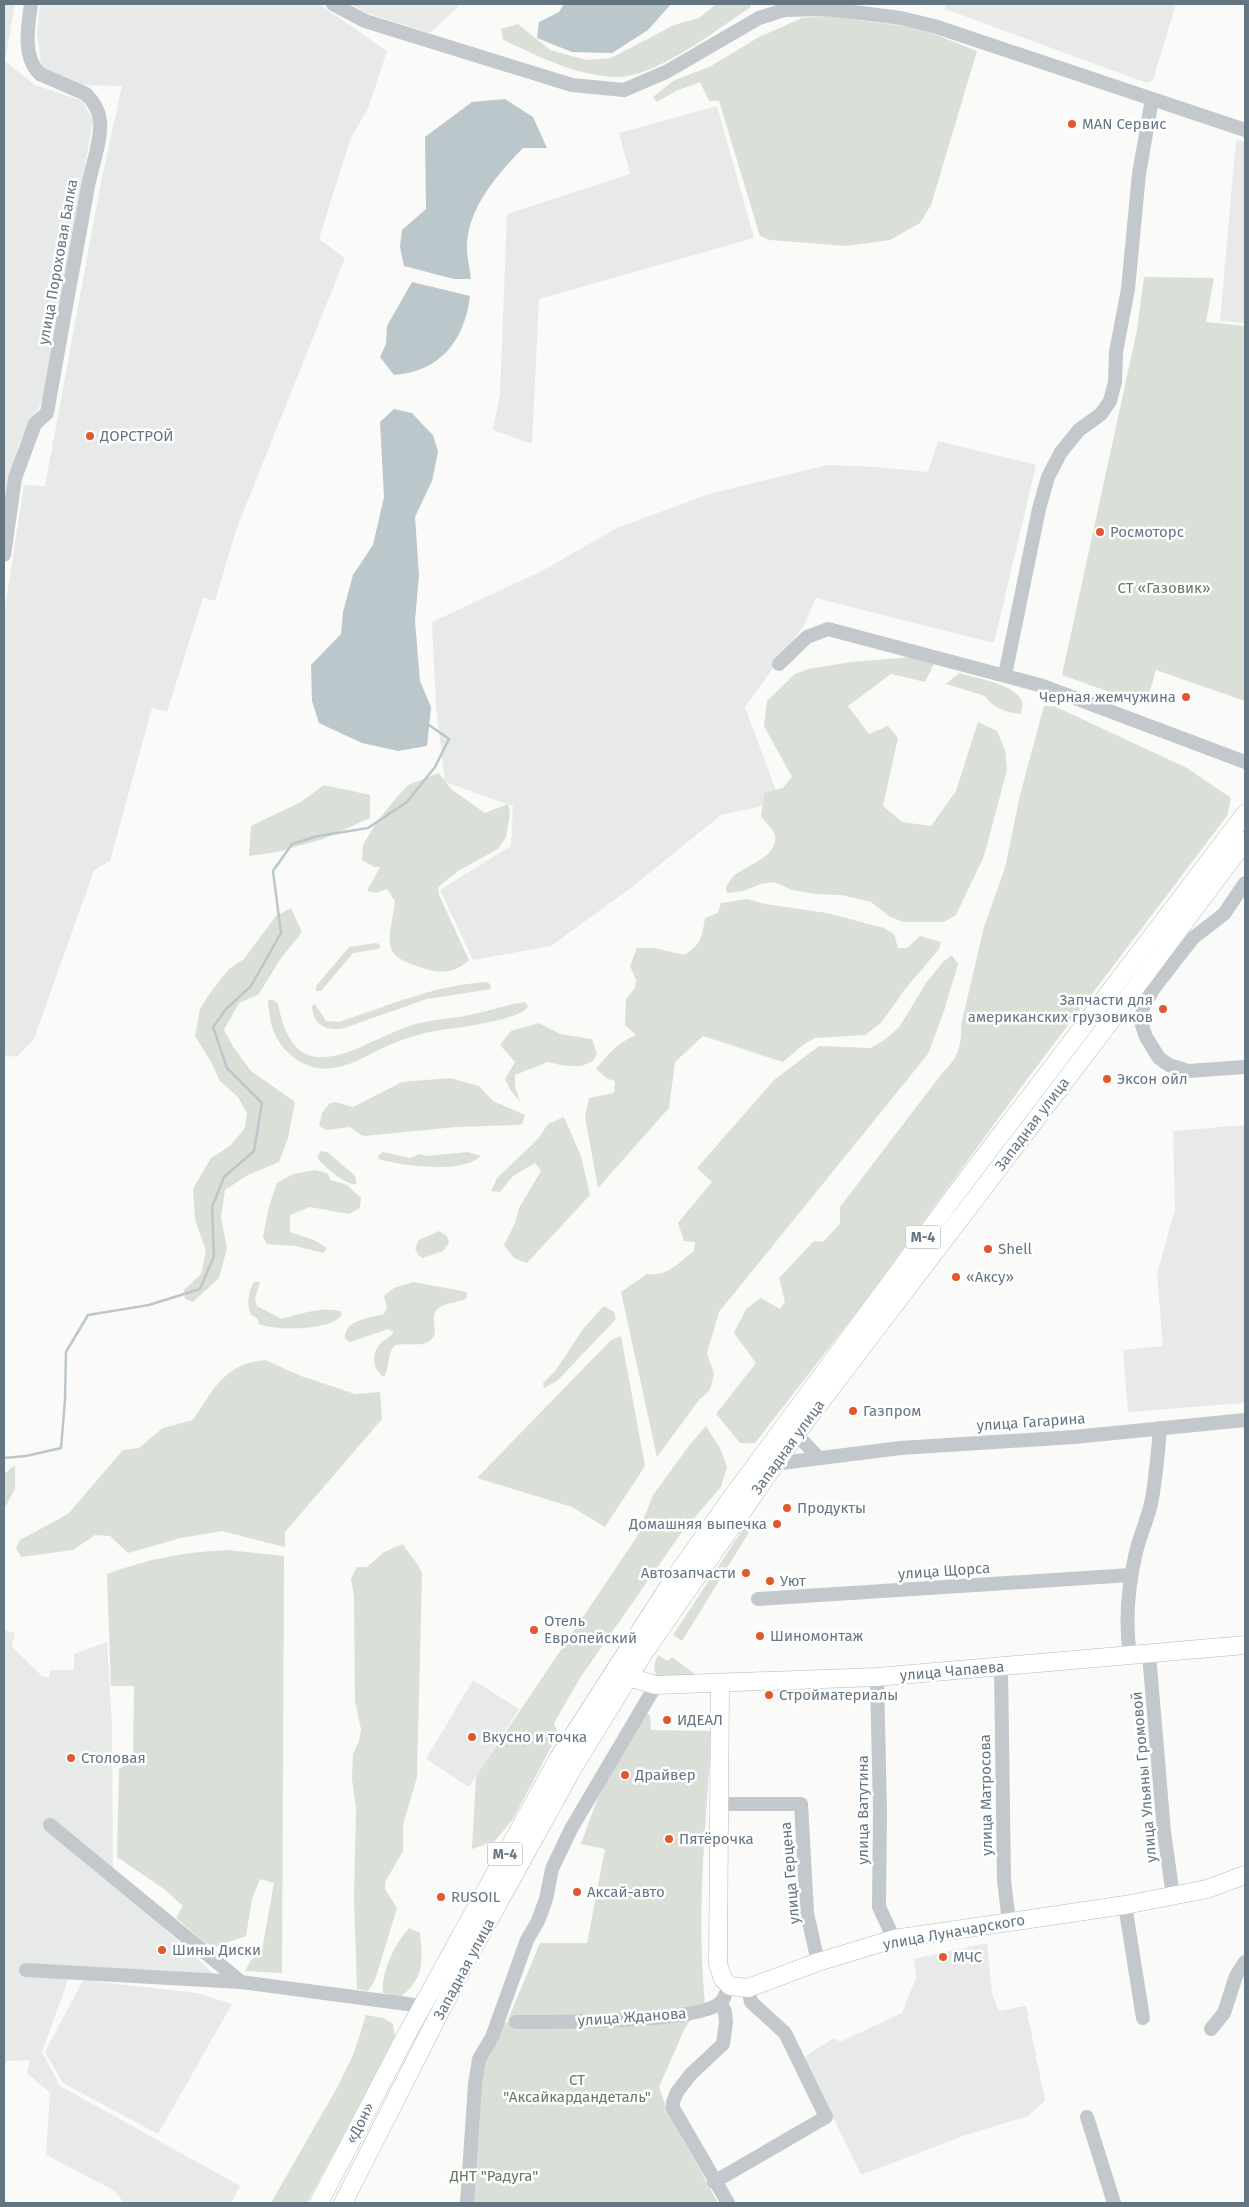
<svg xmlns="http://www.w3.org/2000/svg" width="1249" height="2207" viewBox="0 0 1249 2207" font-family="'Fira Sans',sans-serif">
  <rect width="100%" height="100%" fill="#fafaf8"/>
  <g fill="#e8e9e9">
    <polygon points="4,4 15,4 5,61 35,85 83,101 93,121 45,396 18,445 6,502 4,501"/>
    <polygon points="40,4 319,4 387,51 369,106 350,140 319,239 345,258 236,530 215,601 203,598 167,712 152,708 110,861 94,870 34,1039 17,1057 4,1055 4,602 6,602 24,485 45,486 101,182 122,86 79,85 42,72 37,31"/>
    <polygon points="350,4 461,4 430,33 366,13"/>
    <polygon points="945,4 1176,4 1153,80 1147,83 945,9"/>
    <polygon points="717,106 754,238 539,299 532,444 493,430 500,394 507,214 630,174 619,133"/>
    <polygon points="1236,140 1245,142 1245,323 1220,321"/>
    <polygon points="938,441 1036,465 994,643 816,598 804,625 745,707 780,802 721,815 632,887 551,946 473,960 440,890 511,846 513,806 445,782 436,707 432,622 542,571 617,528 709,494 828,465 877,467 928,472"/>
    <polygon points="1245,1125 1245,1403 1128,1412 1123,1350 1163,1346 1157,1274 1175,1209 1173,1131"/>
    <polygon points="4,1630 15,1633 12,1647 42,1676 49,1678 51,1670 74,1670 74,1654 107,1642 112,1726 113,1882 214,1974 213,1976 73,1966 42,2052 60,2086 240,2186 231,2203 124,2203 115,2191 46,2155 50,2093 27,2073 30,2060 6,2061 4,2071"/>
    <polygon points="473,1680 519,1709 469,1787 426,1759"/>
    <polygon points="987,1943 992,1994 999,2011 1026,2006 1045,2101 1028,2116 963,2136 861,2175 804,2057 834,2038 840,2042 902,2013 916,1978 914,1959"/>
    <polygon points="83,1980 197,1993 232,2004 158,2134 63,2083 45,2052"/>
  </g>
  <g fill="#dadfd7">
    <path d="M716,4H750L751,7C717,29 655,79 614,77C574,75 538,56 503,40L501,29L518,24L550,50L586,60L611,58L674,25L699,18Z"/>
    <polygon points="827,16 919,28 977,51 931,205 920,223 890,240 846,246 770,240 760,236 719,101 709,101 700,82 676,91 657,102 653,97 673,81 711,66 759,37 802,18"/>
    <polygon points="1144,277 1214,278 1206,322 1245,326 1245,701 1156,670 1146,705 1062,675 1137,330"/>
    <path d="M912,657L934,664L925,682L891,674L848,706L869,734L888,726L898,738L883,806L902,822L931,826L956,791L978,722L997,731L1005,750L1007,770L984,856L956,915L944,922H904L890,917L871,902L841,895L816,894L792,890L774,882L761,884L743,891L727,893L726,888C728,883 731,878 735,875C746,865 779,857 775,835C773,829 765,822 761,816L764,793L783,788L792,777L764,726L767,701L795,674L808,669L851,662Z"/>
    <path d="M959,673C975,678 1017,684 1022,702C1023,706 1021,710 1021,714C1006,712 994,709 985,696L946,684Z"/>
    <path d="M1044,706H1054L1187,768L1231,798L1227,816L1025,1082L862,1305L755,1443H740L716,1414L756,1363L734,1333L746,1309L761,1298L780,1309L785,1302L779,1278L814,1241L823,1242L840,1224V1207L943,1072C958,1059 962,1044 961,1025L984,927L1005,868L1020,795Z"/>
    <path d="M439,773L451,789L485,813L508,804L510,813L506,837L498,849L458,871L438,887L439,895L469,960C450,978 433,972 411,964C405,962 395,957 392,951C386,938 394,916 395,901L387,889L376,893L367,891L380,867H374L362,860L363,845L376,823L396,798L408,785Z"/>
    <polygon points="324,785 370,795 370,818 323,839 277,852 249,856 251,826 301,802"/>
    <path d="M747,899L765,904L827,913L884,928L894,934L898,948H907L920,936L941,942L939,949L906,988L881,1023L865,1035L815,1038L803,1045L783,1062L703,1036L675,1062L669,1108L598,1188L585,1117L589,1098L614,1093L615,1081L608,1079L596,1069C607,1055 620,1041 636,1035L625,1025L626,999L635,988L636,980L630,966L637,948H655L684,955C701,945 702,937 705,918L718,913L721,903Z"/>
    <polygon points="291,908 302,932 279,961 259,994 239,1003 224,1030 234,1048 251,1071 295,1102 288,1138 279,1162 246,1176 225,1190 221,1217 227,1248 219,1278 193,1302 185,1299 184,1290 201,1274 206,1251 195,1219 193,1189 211,1158 230,1146 245,1128 247,1113 238,1097 220,1081 210,1060 195,1036 200,1009 210,993 229,969 244,959 276,916"/>
    <polygon points="376,943 379,944 380,947 378,949 353,953 321,991 316,991 316,986 349,947"/>
    <path d="M952,955L958,964L944,1011L928,1054L719,1312L707,1353L714,1374L710,1390L699,1400L657,1457L621,1292L647,1274C667,1277 678,1263 694,1251L695,1242L684,1241L678,1223L712,1182L697,1168L774,1080L819,1046L871,1048L886,1039L900,1026L926,983L943,962Z"/>
    <path d="M487,982L490,984L491,989L427,999L341,1029C324,1030 313,1024 312,1006L315,1004L326,1021L339,1022C388,1006 435,985 487,982Z"/>
    <path d="M272,999L278,1004C296,1097 356,1044 412,1025C429,1020 447,1019 465,1016C485,1012 505,1005 525,1002L528,1006C524,1018 470,1026 457,1028C432,1030 410,1036 387,1046C371,1053 355,1064 338,1067C311,1074 284,1057 274,1032C270,1024 270,1014 268,1005V1001Z"/>
    <polygon points="539,1023 560,1034 592,1039 597,1054 592,1062 581,1066 565,1066 548,1062 515,1075 515,1087 520,1101 511,1091 505,1079 515,1062 500,1045 511,1031"/>
    <polygon points="450,1078 479,1086 493,1101 525,1115 522,1124 517,1125 456,1127 365,1136 361,1135 350,1127 327,1130 319,1126 322,1113 330,1103 335,1102 353,1107 402,1082"/>
    <polygon points="564,1117 581,1156 590,1195 527,1263 514,1258 504,1245 515,1223 519,1208 541,1171 535,1163 513,1176 500,1192 491,1191 497,1178 537,1140 548,1124"/>
    <path d="M321,1151L327,1152L354,1175L356,1179V1184C346,1186 323,1166 317,1157Z"/>
    <path d="M383,1152L410,1158L420,1154L427,1156L468,1152L481,1156C463,1174 402,1166 379,1159L378,1156Z"/>
    <polygon points="315,1170 327,1173 331,1180 347,1185 361,1198 360,1208 349,1214 310,1207 290,1215 290,1232 314,1240 327,1248 323,1253 295,1246 267,1244 263,1237 269,1206 277,1183 293,1174"/>
    <polygon points="439,1231 447,1236 449,1243 443,1251 423,1258 418,1255 415,1248 419,1240"/>
    <path d="M254,1282H260L255,1299L257,1306L281,1319C299,1315 323,1305 341,1312L342,1315C330,1331 276,1331 259,1324L257,1318L251,1315C246,1304 248,1292 254,1282Z"/>
    <path d="M413,1282L467,1292L466,1299C458,1302 447,1303 440,1307C425,1316 445,1335 426,1343C418,1346 404,1343 395,1345C387,1353 390,1366 384,1377C373,1370 371,1355 379,1345C383,1340 390,1338 394,1332L388,1329L350,1342L345,1339C343,1320 370,1318 384,1314L387,1308L384,1296L394,1288Z"/>
    <polygon points="604,1306 614,1312 616,1319 557,1381 544,1388 543,1383 556,1370 583,1329"/>
    <polygon points="621,1336 645,1466 605,1527 572,1507 477,1478 611,1340"/>
    <path d="M265,1360L301,1376L355,1394L380,1392L382,1419L285,1532V1547L222,1531L181,1538L128,1553L110,1536L95,1535L73,1550L21,1557L16,1548L20,1540L68,1514L123,1450L139,1448L163,1428L193,1420C214,1389 224,1364 265,1360Z"/>
    <polygon points="706,1426 721,1450 727,1467 721,1487 682,1532 580,1678 554,1723 558,1734 513,1819 495,1841 472,1849 476,1776 636,1538 653,1495 691,1443"/>
    <polygon points="15,1465 15,1489 4,1509 4,1474"/>
    <polygon points="745,1526 751,1529 682,1641 673,1635"/>
    <path d="M403,1544C409,1555 417,1561 422,1573L417,1777L403,1825V1851L385,1882V1889L397,1908L375,1980L368,1991L357,1989L354,1899L356,1809L352,1779L353,1754L359,1741L361,1729L355,1701L354,1596L351,1579L357,1567H367L384,1552Z"/>
    <path d="M227,1550L284,1556L282,1973L245,1971L251,1960L262,1950L274,1883L260,1879L252,1899L246,1936L215,1947L204,1942L176,1918L183,1906L164,1889L117,1857L119,1769L133,1759L134,1686H111L107,1574C148,1559 184,1552 227,1550Z"/>
    <path d="M658,1655L668,1661L672,1657L700,1678L658,1677C652,1668 654,1664 658,1655Z"/>
    <path d="M644,1713L650,1715L651,1730L712,1731C706,1824 695,1918 706,2012L695,2014L685,2028L659,2087L667,2110L718,2203H467L480,2065L491,2024L507,2022L540,1943H587L605,1849L581,1844L601,1789Z"/>
    <path d="M409,1928L420,1933C423,1962 424,1979 400,1997L383,1993C381,1971 395,1944 409,1928Z"/>
    <polygon points="366,2015 383,2018 393,2024 395,2036 380,2068 307,2203 271,2203 338,2086 354,2053"/>
  </g>
  <g fill="#bbc7cb">
    <polygon points="564,4 671,4 648,30 612,53 572,52 537,38 539,22 559,12"/>
    <path d="M505,99L533,117L547,148H523C496,176 465,211 467,252C468,261 470,270 471,279H454L404,266L400,247L402,230L426,209L425,137L472,102Z"/>
    <path d="M412,282L470,296C465,340 440,372 394,375L380,357L386,344L387,326Z"/>
    <polygon points="394,409 412,413 423,425 433,435 438,452 432,481 415,517 419,575 415,621 420,681 431,707 427,746 398,751 362,743 319,723 312,701 311,665 341,634 343,612 353,575 373,545 384,497 380,422"/>
  </g>
  <g fill="none" stroke-linecap="round" stroke-linejoin="round">
    <polyline stroke="#bbc7cb" stroke-width="2.5" points="4,1458 26,1456 61,1448 65,1400 66,1352 88,1315 149,1305 200,1289 214,1256 212,1207 224,1177 254,1151 262,1103 227,1068 213,1027 226,1009 251,986 281,933 273,871 292,844 318,836 368,828 407,802 435,767 449,739 429,725"/>
    <defs>
      <g id="major">
        <polyline points="628,1677 656,1685 877,1677 1245,1645"/>
        <polyline points="720,1683 718,1964 723,1979 730,1986 748,1988 818,1962 894,1939 1125,1905 1207,1889 1245,1875"/>
        <polyline points="319,2203 402,2043 558,1759 671,1583 732,1497 955,1195 1245,814"/>
        <polyline points="343,2203 465,1963 574,1766 643,1654 796,1434 1100,1035 1245,841"/>
      </g>
    </defs>
    <use href="#major" stroke="#b5babe" stroke-width="19"/>
    <g stroke="#c3c8cc" stroke-width="14">
      <polyline points="333,4 365,21 572,85 624,90 666,72 759,18 784,10 824,9 862,13 901,18 934,26 1245,130"/>
      <path d="M4,555L15,478L35,424L47,413C60,339 73,266 87,192C90,171 102,141 100,121C99,110 94,102 86,94L40,74C22,58 28,25 31,4"/>
      <polyline points="779,664 807,637 828,629 1043,686 1245,762"/>
      <polyline points="1005,675 1039,509 1048,477 1061,452 1079,430 1101,414 1110,401 1115,382 1116,352 1128,289 1139,174 1152,99"/>
      <polyline points="1245,883 1224,914 1193,938 1154,988 1143,1007 1141,1022 1146,1037 1159,1058 1169,1065 1188,1071 1245,1067"/>
      <polyline points="796,1434 818,1457"/>
      <polyline points="774,1464 900,1448 1074,1437 1245,1420"/>
      <polyline points="758,1599 1131,1575"/>
      <polyline points="1149,1654 1164,1832 1173,1896"/>
      <path d="M1130,1656C1125,1622 1128,1586 1136,1552C1140,1536 1147,1520 1151,1504C1156,1479 1158,1453 1160,1428"/>
      <polyline points="1001,1667 1004,1880 1009,1922"/>
      <polyline points="877,1677 880,1812 879,1907 894,1939"/>
      <polyline points="718,1804 801,1804 807,1913 818,1962"/>
      <polyline points="50,1825 241,1982 422,2006"/>
      <polyline points="1125,1905 1143,2018"/>
      <polyline points="26,1970 241,1982"/>
      <polyline points="721,2003 725,2012 726,2022 723,2044 691,2074 677,2092 673,2102 673,2108 728,2203"/>
      <path d="M516,2022C550,2022 702,2023 721,2002C723,2000 724,1998 725,1995"/>
      <polyline points="1211,2029 1224,2013 1236,1976 1245,1962"/>
      <polyline points="1087,2117 1114,2203"/>
      <polyline points="714,2182 826,2117 785,2033 751,2002 748,1988"/>
      <polyline points="467,2203 475,2084 479,2059 492,2037 527,1940 538,1921 546,1899 552,1869 571,1829 656,1685"/>
    </g>
    <use href="#major" stroke="#fff" stroke-width="18"/>
  </g>
  <g fill="#e4572e" stroke="#fff" stroke-width="2">
    <circle cx="1072" cy="124" r="5"/>
    <circle cx="90" cy="436" r="5"/>
    <circle cx="1100" cy="532" r="5"/>
    <circle cx="1186" cy="697" r="5"/>
    <circle cx="1163" cy="1009" r="5"/>
    <circle cx="1107" cy="1079" r="5"/>
    <circle cx="988" cy="1249" r="5"/>
    <circle cx="956" cy="1277" r="5"/>
    <circle cx="853" cy="1411" r="5"/>
    <circle cx="787" cy="1508" r="5"/>
    <circle cx="777" cy="1524" r="5"/>
    <circle cx="746" cy="1573" r="5"/>
    <circle cx="770" cy="1581" r="5"/>
    <circle cx="534" cy="1630" r="5"/>
    <circle cx="760" cy="1636" r="5"/>
    <circle cx="769" cy="1695" r="5"/>
    <circle cx="667" cy="1720" r="5"/>
    <circle cx="472" cy="1737" r="5"/>
    <circle cx="71" cy="1758" r="5"/>
    <circle cx="625" cy="1775" r="5"/>
    <circle cx="669" cy="1839" r="5"/>
    <circle cx="577" cy="1892" r="5"/>
    <circle cx="441" cy="1897" r="5"/>
    <circle cx="162" cy="1950" r="5"/>
    <circle cx="943" cy="1957" r="5"/>
  </g>
  <g text-anchor="middle" stroke-width="5" stroke-linejoin="round" paint-order="stroke">
    <g fill="#fff" stroke="#939fa8" stroke-width="1">
      <rect x="905.5" y="1225.5" width="35" height="23" rx="4"/>
      <rect x="487.5" y="1842.5" width="35" height="23" rx="4"/>
    </g>
    <g font-size="14" font-weight="bold" fill="#657683">
      <text x="923" y="1242">М-4</text>
      <text x="505" y="1859">М-4</text>
    </g>
    <g font-size="15" fill="#657683" stroke="#fff" text-anchor="start">
      <text x="1082" y="129">MAN Сервис</text>
      <text x="100" y="441">ДОРСТРОЙ</text>
      <text x="1110" y="537">Росмоторс</text>
      <text x="1176" y="702" text-anchor="end">Черная жемчужина</text>
      <text x="1153" y="1005" text-anchor="end">Запчасти для<tspan x="1153" dy="17">американских грузовиков</tspan></text>
      <text x="1117" y="1084">Эксон ойл</text>
      <text x="998" y="1254">Shell</text>
      <text x="966" y="1282">«Аксу»</text>
      <text x="863" y="1416">Газпром</text>
      <text x="797" y="1513">Продукты</text>
      <text x="767" y="1529" text-anchor="end">Домашняя выпечка</text>
      <text x="736" y="1578" text-anchor="end">Автозапчасти</text>
      <text x="780" y="1586">Уют</text>
      <text x="544" y="1626">Отель<tspan x="544" dy="17">Европейский</tspan></text>
      <text x="770" y="1641">Шиномонтаж</text>
      <text x="779" y="1700">Стройматериалы</text>
      <text x="677" y="1725">ИДЕАЛ</text>
      <text x="482" y="1742">Вкусно и точка</text>
      <text x="81" y="1763">Столовая</text>
      <text x="635" y="1780">Драйвер</text>
      <text x="679" y="1844">Пятёрочка</text>
      <text x="587" y="1897">Аксай-авто</text>
      <text x="451" y="1902">RUSOIL</text>
      <text x="172" y="1955">Шины Диски</text>
      <text x="953" y="1962">МЧС</text>
    </g>
    <g font-size="15" fill="#657683" stroke="#fff">
      <text transform="translate(58 262) rotate(-80)" y="5">улица Пороховая Балка</text>
      <text transform="translate(1032 1124) rotate(-53)" y="5">Западная улица</text>
      <text transform="translate(1031 1422) rotate(-4)" y="5">улица Гагарина</text>
      <text transform="translate(788 1447) rotate(-54)" y="5">Западная улица</text>
      <text transform="translate(944 1571) rotate(-4)" y="5">улица Щорса</text>
      <text transform="translate(952 1671) rotate(-5)" y="5">улица Чапаева</text>
      <text transform="translate(1144 1777) rotate(-95)" y="5">улица Ульяны Громовой</text>
      <text transform="translate(986 1795) rotate(-91)" y="5">улица Матросова</text>
      <text transform="translate(863 1810) rotate(-90)" y="5">улица Ватутина</text>
      <text transform="translate(790 1873) rotate(-95)" y="5">улица Герцена</text>
      <text transform="translate(954 1932) rotate(-10)" y="5">улица Луначарского</text>
      <text transform="translate(464 1969) rotate(-62)" y="5">Западная улица</text>
      <text transform="translate(632 2017) rotate(-4)" y="5">улица Жданова</text>
      <text transform="translate(360 2123) rotate(-63)" y="5">«Дон»</text>
    </g>
    <g font-size="15" fill="#687a64" stroke="#fff">
      <text x="1164" y="593">СТ «Газовик»</text>
      <text x="577" y="2085">СТ<tspan x="577" dy="17">"Аксайкардандеталь"</tspan></text>
      <text x="494" y="2181">ДНТ "Радуга"</text>
    </g>
  </g>
  <rect width="1249" height="2207" fill="none" stroke="#657683" stroke-width="10"/>
</svg>
